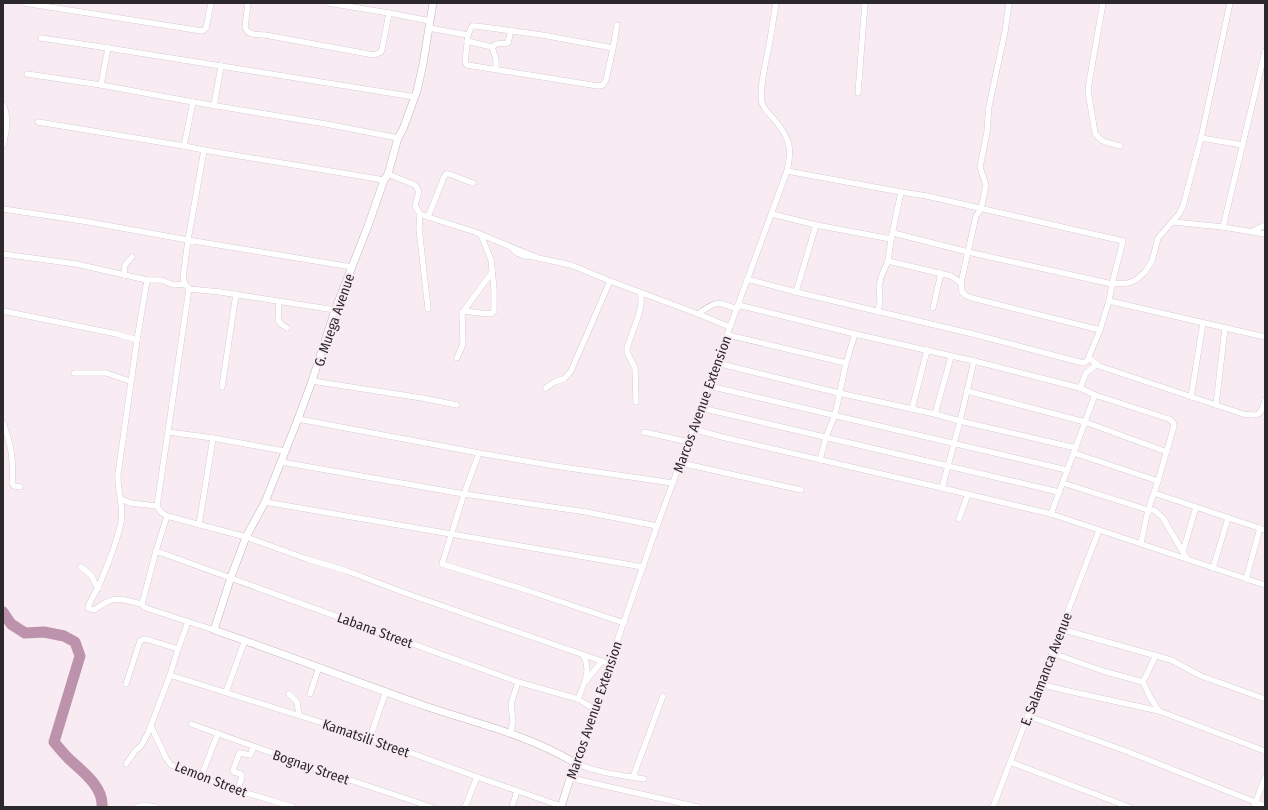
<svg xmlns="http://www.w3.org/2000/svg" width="1268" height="810" viewBox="0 0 1268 810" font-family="'Fira Sans Condensed',sans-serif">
  <rect width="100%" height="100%" fill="#f8ebf2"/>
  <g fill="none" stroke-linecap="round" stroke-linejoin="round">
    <path stroke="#bd92ad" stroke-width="11" d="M3,612L11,624L25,633L44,632L64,636L75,642L80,656L54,742C59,748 64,754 69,759C82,771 104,787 102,807"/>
    <defs>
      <g id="street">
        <polyline points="24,3 202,31 206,28 211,3"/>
        <path d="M248,3L245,27C247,36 257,34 265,35L374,55L381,52L382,49L389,13"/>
        <polyline points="328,3 389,13 430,21"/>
        <polyline points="1009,3 1005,32 989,106 987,132 980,167 986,185 981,209 976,216 961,283 962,292 965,295 972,298 1100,330"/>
        <path d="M1103,3L1089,83L1088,91L1095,133C1101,143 1110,143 1120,146"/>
        <polyline points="429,28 468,35 472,26 476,26 542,35 613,48 606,80 603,85 598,86 467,65 465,62 468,35"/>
        <polyline points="41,38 108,48"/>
        <polyline points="467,41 492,47"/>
        <polyline points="613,48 617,25"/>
        <polyline points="496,69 496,59 492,47 496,44 508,43 511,30"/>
        <polyline points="27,74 101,85 193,102 184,146"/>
        <polyline points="101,85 108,48 221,66"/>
        <polyline points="858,93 865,3"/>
        <polyline points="193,102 326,124 398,138"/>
        <path d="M3,104C9,118 7,131 3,145"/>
        <polyline points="214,106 221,66 415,97"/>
        <polyline points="38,122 184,146 204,150"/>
        <polyline points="1201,138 1243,145"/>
        <path d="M388,174L415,185C422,191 416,199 415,206L420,214L428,217L444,177L446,174H449L473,183"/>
        <polyline points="3,209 83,221 188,240 204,150 384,180"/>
        <polyline points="420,214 419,228 428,309"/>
        <polyline points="772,214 816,225 891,239 901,192"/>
        <polyline points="428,217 475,232 538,258 571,265 610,281 698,314 730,327"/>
        <polyline points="1173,222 1223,227 1265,234"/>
        <polyline points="1223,227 1265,51"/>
        <polyline points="1253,231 1265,225"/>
        <polyline points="893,233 968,252 1112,284 1128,283 1136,280 1145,272 1152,261 1158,238 1179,214 1183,206 1201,138 1230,3"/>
        <polyline points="891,239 888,261 951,276 961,283"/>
        <path d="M512,248C518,256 526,257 536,257"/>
        <polyline points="3,254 76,264 147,280"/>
        <polyline points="124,275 125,265 132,257"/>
        <polyline points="747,279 796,292 973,334 1083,363 1087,361 1100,330 1109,301 1112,284 1123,241 927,196 901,192 787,171"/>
        <polyline points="189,289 157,506 161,512 167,516 156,551 142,604 144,607 152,610 214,630"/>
        <polyline points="796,292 816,225"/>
        <polyline points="1109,301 1265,337"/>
        <polyline points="279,302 278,320 281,324 287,328"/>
        <polyline points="738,305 855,334 974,361 1080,388 1095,395 1169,419 1173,422 1174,426 1158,481 1148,510 1141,543"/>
        <polyline points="933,308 941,273"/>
        <polyline points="335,310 220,292 189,289 185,284 183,278 188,240 352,267"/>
        <path d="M3,311L117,334L137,340L118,474C117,491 124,506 121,522C117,543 108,564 100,583C97,591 90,599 88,608L94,610C116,594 118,599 142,604"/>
        <polyline points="464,311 488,314 492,313 494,311 494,288 491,260 481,235"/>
        <polyline points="878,312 880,299 879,286 881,277 888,261"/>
        <path d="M698,314C716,301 717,301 737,309"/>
        <polyline points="728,335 846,363"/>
        <polyline points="137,340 147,280 161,280 174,285 185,284"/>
        <polyline points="457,358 463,344 462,313 493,271"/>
        <path d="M1089,358L1099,366L1243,414C1259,417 1261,415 1265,400"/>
        <polyline points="717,363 839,393 935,414 960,421 1076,448"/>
        <polyline points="74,373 106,373 130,381"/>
        <polyline points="312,381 422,398 457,405"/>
        <polyline points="709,386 1067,470"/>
        <polyline points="222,387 236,294"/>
        <polyline points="546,388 554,382 564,379 571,371 610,281"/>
        <polyline points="1080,388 1086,373 1096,365"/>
        <polyline points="967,391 1085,422 1167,452"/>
        <polyline points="1191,397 1203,323"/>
        <polyline points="636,402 635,368 627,352 627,348 638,317 641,305 641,293"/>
        <polyline points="1216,405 1225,328"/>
        <polyline points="701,408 1059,492"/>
        <polyline points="912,409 927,350"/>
        <polyline points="935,414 951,357"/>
        <polyline points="298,419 479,453 555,466 673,483"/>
        <path d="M3,423C11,444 14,461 12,483L14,486L20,487"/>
        <polyline points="693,429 722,437 942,488 1051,514 1265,585"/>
        <polyline points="168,432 213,438 284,451"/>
        <polyline points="644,432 689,442"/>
        <polyline points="479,453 464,494 442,564 526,590 624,623"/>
        <polyline points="1074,453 1158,481"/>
        <polyline points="820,460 826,437 835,415 846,363 855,334"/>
        <polyline points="281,462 464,494 586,512 657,526"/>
        <polyline points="681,463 801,490"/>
        <polyline points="1063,483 1148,510 1154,510 1163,518 1187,559"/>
        <polyline points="942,488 960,421 974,361"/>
        <polyline points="1154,493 1265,530"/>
        <polyline points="121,499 130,503 157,506"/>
        <polyline points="265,502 643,567"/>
        <polyline points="1051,514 1095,395"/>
        <polyline points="167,516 246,537 307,559 347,571 405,593 610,664"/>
        <polyline points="959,519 968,494"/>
        <polyline points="199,525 213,438"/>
        <polyline points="156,551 518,682 578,699 594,709"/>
        <polyline points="1183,551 1196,507"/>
        <polyline points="81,567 91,575 98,589"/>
        <polyline points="1213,568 1228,518"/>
        <polyline points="1246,579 1260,528"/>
        <polyline points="1061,629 1171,660 1201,676 1265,699"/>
        <polyline points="1052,653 1103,671 1143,682"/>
        <polyline points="1156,655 1143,682 1150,697 1159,711"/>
        <polyline points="170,675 370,738 477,777 561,806"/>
        <polyline points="586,681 602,661"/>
        <polyline points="126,684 140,641 142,640 146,639 178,649 188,622"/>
        <polyline points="1040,684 1064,690 1159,711 1265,751"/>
        <polyline points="226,692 245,640"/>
        <polyline points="289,694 297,702 299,715"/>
        <polyline points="310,694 319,667"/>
        <path d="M578,699C584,683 592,671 583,655"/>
        <polyline points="1028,716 1126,751 1265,806"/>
        <polyline points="191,724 332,774 431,807"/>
        <polyline points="151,726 166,758 171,765 201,777 237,790 293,807"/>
        <polyline points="510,733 513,723 511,704 518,682"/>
        <polyline points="370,738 386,691"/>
        <polyline points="1010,762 1129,807"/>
        <polyline points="126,764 135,751 141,746 148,733 170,675 178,649"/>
        <polyline points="201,777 218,733"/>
        <polyline points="633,777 663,696"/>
        <polyline points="570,778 698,807"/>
        <path d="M644,779C619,775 598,773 575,763L657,526L787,171C793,147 789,137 773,118C769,114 764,109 762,103C758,90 768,54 770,40C772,27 774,15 776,3"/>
        <polyline points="237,790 242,778 241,774 234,772 233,770 239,754 240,753 250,755 254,747"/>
        <polyline points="137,807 144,805 155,807"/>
        <polyline points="465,807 477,777"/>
        <polyline points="512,807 517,791"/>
        <polyline points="993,807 1099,530"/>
        <polyline points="1254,807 1265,777"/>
      </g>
      <path id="secondary" d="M433,3L423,64L417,91L403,129L398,138L388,174L384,180L368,226L335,310L312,381L298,419L265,502L246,537L231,577L214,630C285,654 354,681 425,706C475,723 529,735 575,763L561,807"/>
    </defs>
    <use href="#street" stroke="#c1b5bd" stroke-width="6"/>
    <use href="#secondary" stroke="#c1b5bd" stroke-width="8"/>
    <use href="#street" stroke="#fff" stroke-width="5.5"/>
    <use href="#secondary" stroke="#fff" stroke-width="7"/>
  </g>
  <g text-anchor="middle" stroke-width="4" stroke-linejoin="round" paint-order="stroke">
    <g font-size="14" fill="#2d282b" stroke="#f8ebf2">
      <text transform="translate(334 320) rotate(-71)" y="5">G. Muega Avenue</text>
      <text transform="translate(702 404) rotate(-70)" y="5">Marcos Avenue Extension</text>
      <text transform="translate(375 630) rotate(20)" y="5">Labana Street</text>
      <text transform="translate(1046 669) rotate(-69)" y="5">E. Salamanca Avenue</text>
      <text transform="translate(594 710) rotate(-71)" y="5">Marcos Avenue Extension</text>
      <text transform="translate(366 738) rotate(19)" y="5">Kamatsili Street</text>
      <text transform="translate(311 767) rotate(19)" y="5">Bognay Street</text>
      <text transform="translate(211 779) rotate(21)" y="5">Lemon Street</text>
    </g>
  </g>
  <rect width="1268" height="810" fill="none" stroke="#2d282b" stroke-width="8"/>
</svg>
